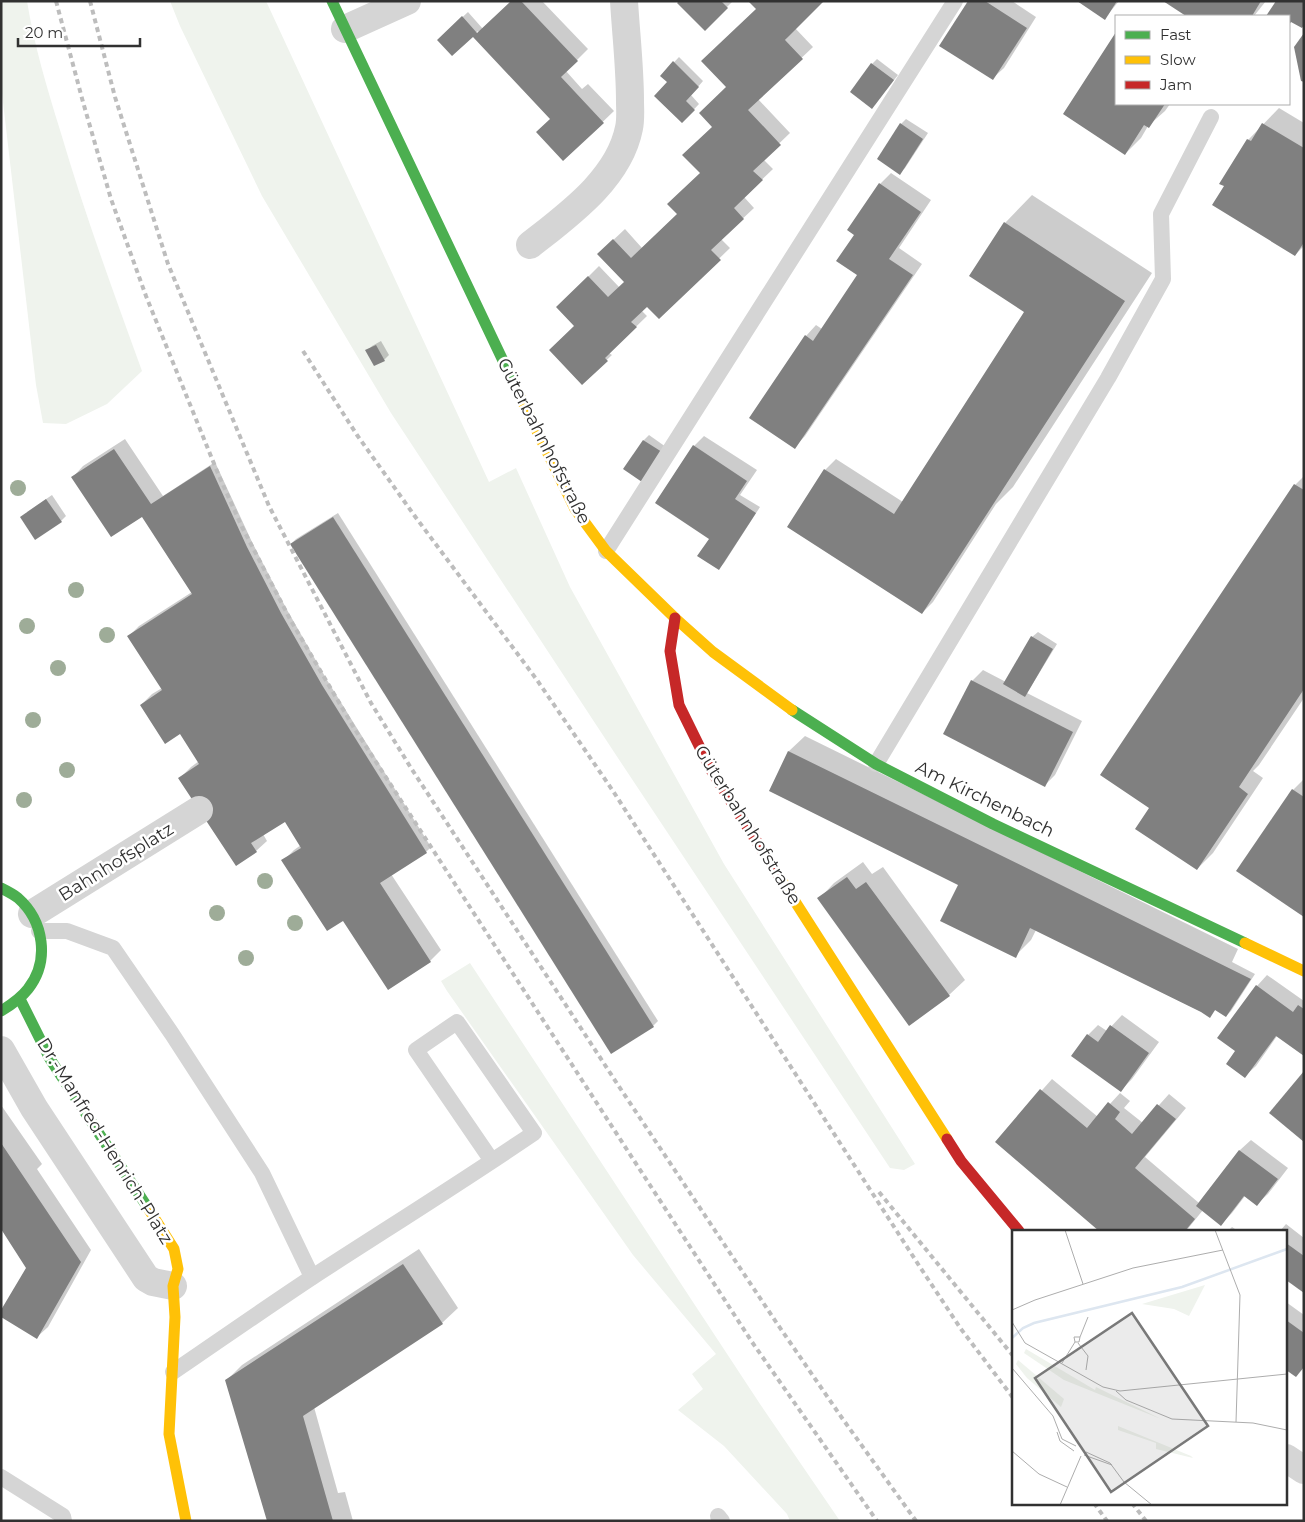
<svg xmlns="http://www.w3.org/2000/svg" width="1305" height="1522" viewBox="0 0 1305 1522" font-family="Montserrat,sans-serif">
  <rect width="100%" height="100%" fill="#fff"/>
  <g fill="#eff3ed">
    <path d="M1,1H27C34,45 47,88 60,130C84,212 113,291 142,371L107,404L66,424L43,423L36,385L1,85Z"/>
    <polygon points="170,1 266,1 489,482 516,468 570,587 724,864 915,1164 904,1170 890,1168 614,752 391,413 262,196 180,26"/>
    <polygon points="470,963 760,1404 840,1521 790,1521 787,1514 724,1446 678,1410 703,1389 692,1374 716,1354 633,1255 447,991 441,981"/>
  </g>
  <g fill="#0003">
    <polygon points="512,1 542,1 588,49 566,71 582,89 588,84 614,111 563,160 551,119 478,31 452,55 438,40 468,12 483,29"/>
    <polygon points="681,1 731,1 732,2 705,29"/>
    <polygon points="969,1 1012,1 1036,17 1004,68 993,78"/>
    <polygon points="1079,1 1119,1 1105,18"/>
    <polygon points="1165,1 1266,1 1254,16 1188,16"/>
    <polygon points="795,28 813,47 758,99 790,133 763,159 773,169 744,197 754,208 721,239 730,248 659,317 647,305 641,310 647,316 609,353 612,355 582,383 576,326 558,307 599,266 620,288 626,282 609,244 625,229 642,248 678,214 701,173 713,127"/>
    <polygon points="1116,34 1116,104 1170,104 1165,111 1148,126 1141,138 1125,154 1064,114"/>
    <polygon points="679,57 703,81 691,95 699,104 682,122 669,82 662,75"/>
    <polygon points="877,59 898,75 872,108 872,64"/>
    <polygon points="1279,108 1304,123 1304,246 1295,255 1226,186 1248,140"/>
    <polygon points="906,119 928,133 905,168 900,173 901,124"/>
    <polygon points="891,173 931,200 899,248 922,264 805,436 795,447 806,336 816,325 822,329 859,275 856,235 880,184"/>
    <polygon points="1032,195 1152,273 1013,487 996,504 933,602 922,613 825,470 836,459 903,502 1026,312 1005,223"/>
    <polygon points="381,341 389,355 384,360 367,351 372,346"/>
    <polygon points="649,435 666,447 647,475 644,440"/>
    <polygon points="704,436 757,470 740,495 760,507 724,563 719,568 714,534 694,446"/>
    <polygon points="125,439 163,496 215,462 252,542 286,608 327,680 431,847 426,852 391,874 441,950 430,961 344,919 283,861 294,850 301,845 285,820 263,834 267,841 256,851 180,778 191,767 199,761 180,732 141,705 152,694 162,688 129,636 139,626 192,592 142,515 73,477 83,466"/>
    <polygon points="1304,476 1304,698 1259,765 1253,771 1263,778 1213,853 1197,869 1151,807 1102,775 1295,485"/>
    <polygon points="52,495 66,516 61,521 35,538 27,512"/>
    <polygon points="338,513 658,1021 653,1026 291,544 296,539"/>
    <polygon points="1038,632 1057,644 1027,693 1082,721 1055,775 1044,786 972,681 983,670 1006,682 1032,637"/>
    <polygon points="805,736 1238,949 1232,962 1255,974 1231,1011 1226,1016 1216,1009 1210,1016 1036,930 1031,940 1015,956 959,884 770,790 789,751"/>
    <polygon points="1304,779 1304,915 1293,790"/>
    <polygon points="863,862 872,874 883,867 965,980 949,995 819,899 834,883"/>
    <polygon points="1267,975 1304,1001 1304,1055 1277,1036 1256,1066 1245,1076 1236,1051 1257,986"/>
    <polygon points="1122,1015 1159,1042 1132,1079 1121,1090 1088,1035 1098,1025 1107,1031"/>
    <polygon points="1052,1079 1098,1117 1120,1093 1130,1101 1124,1108 1143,1123 1169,1094 1186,1108 1145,1157 1199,1203 1240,1150 1251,1140 1288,1168 1268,1194 1257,1204 1245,1196 1232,1213 1221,1224 1203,1210 1186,1231 1102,1231 996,1142"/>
    <polygon points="1,1105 42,1164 37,1169 91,1250 48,1327 37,1337 28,1268 1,1226"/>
    <polygon points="1286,1224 1304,1238 1304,1292 1288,1280 1286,1283 1286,1231 1280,1231"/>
    <polygon points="1232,1227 1238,1231 1228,1231"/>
    <polygon points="419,1249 458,1308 442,1323 314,1407 338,1493 345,1492 353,1521 268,1521 226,1381 242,1365"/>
    <polygon points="1286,1302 1304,1315 1304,1367 1296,1375 1286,1368"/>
  </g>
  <g fill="#808080">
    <polygon points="511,1 521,1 578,61 561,77 604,123 563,161 536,132 550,119 473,37 452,56 437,40 462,16 477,33"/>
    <polygon points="679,1 721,1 728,8 705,31 677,3"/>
    <polygon points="748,1 824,1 785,40 803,59 748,110 781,145 753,171 763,180 734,208 744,219 711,250 721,260 659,319 647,307 631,322 637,327 605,358 608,361 582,385 549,350 574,326 556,307 588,276 608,297 624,282 597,254 613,239 631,258 677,214 667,204 700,173 682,155 712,127 699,113 726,87 701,61 756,9"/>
    <polygon points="968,1 985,1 1027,28 993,80 939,46"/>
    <polygon points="1077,1 1117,1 1105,20"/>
    <polygon points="1163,1 1261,1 1252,16 1186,16"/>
    <polygon points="1276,1 1304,1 1304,25 1302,28 1291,22 1289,25 1289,16 1266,16"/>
    <polygon points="1116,32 1116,104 1165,104 1149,128 1144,125 1125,155 1063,114"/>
    <polygon points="1304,33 1304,82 1301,81 1294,47"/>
    <polygon points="673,61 699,87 686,101 695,110 682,123 654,96 667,82 660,76"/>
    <polygon points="871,63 894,80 872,109 850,92"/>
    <polygon points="900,123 923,139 900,175 877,159"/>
    <polygon points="1262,123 1304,148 1304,245 1303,244 1295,256 1212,205 1224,186 1219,184 1247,139 1251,141"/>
    <polygon points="879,183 921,212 889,259 913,275 795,449 749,418 805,335 813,341 857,275 836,261 854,235 847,230"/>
    <polygon points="1004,222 1125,301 922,614 787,527 824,469 894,514 1024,312 969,276"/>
    <polygon points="376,345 385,361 374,366 365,350"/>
    <polygon points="643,440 662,452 642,482 623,469"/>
    <polygon points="693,445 747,481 735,499 756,513 719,570 697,556 709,539 655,503"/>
    <polygon points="114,449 151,504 210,466 247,547 281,613 322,685 427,853 380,883 431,962 388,990 343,921 327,931 281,860 301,848 285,822 251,843 257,852 236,866 178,778 199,764 180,734 165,744 140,705 162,690 127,636 192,594 142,517 111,537 71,477"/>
    <polygon points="1294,484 1304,490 1304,689 1239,787 1248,794 1197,870 1135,829 1149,808 1100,775"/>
    <polygon points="46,499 62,522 35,540 20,517"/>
    <polygon points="333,517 654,1027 611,1054 290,544"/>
    <polygon points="1031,636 1053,649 1025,697 1003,684"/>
    <polygon points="971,680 1073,732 1045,787 943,734"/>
    <polygon points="788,751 1053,881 1251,979 1226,1017 1215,1010 1210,1018 1201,1012 1030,928 1016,958 940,921 958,885 769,791"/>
    <polygon points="1292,789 1304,797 1304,917 1236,871"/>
    <polygon points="847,877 856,889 866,882 950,996 909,1026 817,898"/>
    <polygon points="1256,985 1293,1012 1298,1005 1304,1009 1304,1056 1276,1036 1245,1078 1226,1064 1235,1051 1217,1038"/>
    <polygon points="1110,1025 1149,1053 1121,1092 1071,1056 1087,1034 1098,1042"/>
    <polygon points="1304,1071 1304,1142 1269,1113"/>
    <polygon points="1040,1089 1087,1128 1108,1102 1120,1112 1115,1119 1132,1134 1157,1104 1176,1119 1135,1168 1195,1219 1185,1231 1099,1231 995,1142"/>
    <polygon points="1,1143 81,1262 37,1339 1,1317 1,1310 26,1268 1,1229"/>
    <polygon points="1239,1150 1278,1179 1257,1206 1244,1196 1221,1226 1196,1206"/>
    <polygon points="1286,1243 1304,1256 1304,1293 1286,1280"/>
    <polygon points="403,1264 443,1324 303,1416 333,1521 267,1521 225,1380"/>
    <polygon points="1286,1320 1304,1333 1304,1367 1296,1377 1286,1370"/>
  </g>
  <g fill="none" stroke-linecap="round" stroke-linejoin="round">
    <g stroke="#d5d5d5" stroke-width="16">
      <polyline points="606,551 955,1"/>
      <polyline points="876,764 1108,378 1163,279 1161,214 1211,117"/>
      <polyline points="39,931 67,931 113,948 172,1034 262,1173 312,1277"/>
      <path d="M173,1372C220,1340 267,1307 314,1276C388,1228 462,1182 534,1133L457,1022L416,1050L492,1161"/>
      <polyline points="1,1477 63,1516 64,1521"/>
      <polyline points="718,1516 722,1521"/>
    </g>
    <g stroke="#d5d5d5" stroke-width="28">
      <polyline points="345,29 407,1"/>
      <path d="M530,245C568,215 619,179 629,128C631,119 630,109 630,101C630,68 626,34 624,1"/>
      <polyline points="32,914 199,810"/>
      <polyline points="1,1050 34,1108 146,1278 153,1282 173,1286"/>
      <polyline points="1286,1458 1304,1470"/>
    </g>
    <g stroke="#4caf50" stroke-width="11">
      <polyline points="332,1 516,388"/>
      <polyline points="792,710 876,764 993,824 1245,943"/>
      <path d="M1,888C7,891 13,894 18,898C44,921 50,961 28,989C21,998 11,1005 1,1011"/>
      <polyline points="20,999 50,1059 148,1208"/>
    </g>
    <g stroke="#ffc107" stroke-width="11">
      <polyline points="516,388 575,509 606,551 675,618 713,652 792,710"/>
      <polyline points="780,878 947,1139"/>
      <polyline points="1245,943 1304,971"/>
      <polyline points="148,1208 174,1249 178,1269 173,1286 175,1317 169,1434 186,1521"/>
    </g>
    <g stroke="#c62828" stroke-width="11">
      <polyline points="675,618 670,651 679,705 711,770 780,878"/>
      <polyline points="947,1139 961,1161 1019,1231"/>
    </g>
    <g stroke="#bdbdbd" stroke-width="4" stroke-dasharray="5 4" stroke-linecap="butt">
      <polyline points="56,1 83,102 111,199 146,296 219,476 242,527 291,621 354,728 633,1159 752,1342 877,1521"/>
      <polyline points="90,1 115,97 168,264 269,506 371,703 411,768 618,1085 776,1322 842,1418 916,1521"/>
      <polyline points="303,351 357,435 414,515 537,680 613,791 918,1264 961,1329 1014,1399"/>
      <polyline points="879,1192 1014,1357"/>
      <polyline points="1094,1503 1107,1521"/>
      <polyline points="1132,1503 1146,1521"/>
    </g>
  </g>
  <g fill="#9eac98">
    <circle cx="18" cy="488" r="8"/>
    <circle cx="76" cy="590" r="8"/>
    <circle cx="27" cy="626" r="8"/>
    <circle cx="107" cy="635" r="8"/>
    <circle cx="58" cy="668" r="8"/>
    <circle cx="33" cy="720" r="8"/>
    <circle cx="67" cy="770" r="8"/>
    <circle cx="24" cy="800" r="8"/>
    <circle cx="265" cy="881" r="8"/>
    <circle cx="217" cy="913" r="8"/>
    <circle cx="295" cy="923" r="8"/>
    <circle cx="246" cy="958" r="8"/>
  </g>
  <g text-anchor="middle" stroke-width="5" stroke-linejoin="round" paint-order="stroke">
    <g font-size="18" fill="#313131" stroke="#fff">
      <text transform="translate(544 441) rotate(63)" y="6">Güterbahnhofstraße</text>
      <text transform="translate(985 799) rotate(26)" y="6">Am Kirchenbach</text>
      <text transform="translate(748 825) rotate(58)" y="6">Güterbahnhofstraße</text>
      <text transform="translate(116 862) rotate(-32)" y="6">Bahnhofsplatz</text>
      <text transform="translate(105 1141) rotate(58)" y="6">Dr.-Manfred-Henrich-Platz</text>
    </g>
  </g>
  <g transform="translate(1012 1230)">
    <rect width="275" height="275" fill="#fff"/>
    <path d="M193,55L177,86L162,79L130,74ZM14,119L83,160L84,157L149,189L52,150L12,123ZM6,130L52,169L49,177L15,148L4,134ZM106,196L179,226L181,228L144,219V213L106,200Z" fill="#eff3ed"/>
    <path fill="none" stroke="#dde6f0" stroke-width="2.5" d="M0,108L11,98L22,93L170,57L275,19"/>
    <path fill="none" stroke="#adadad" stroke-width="1" d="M53,0L71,54M203,0L228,65L224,192M0,80L23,70L121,38L211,20M0,92L13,113M68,107L76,87M13,113L91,157L108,161L275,144M66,113L76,126L74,140M50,133L63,112L62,107H68L67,112H63M0,138L41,186L50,209L64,216M104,161L114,170L160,189L241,193L275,200M45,202L48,211L62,221M0,221L27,244L55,257M74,222L98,233L112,252L140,275M72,225L100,235M48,275L69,226"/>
    <path fill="#797979" fill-opacity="0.15" stroke="#797979" stroke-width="2.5" d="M120,83L196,196L99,262L23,148Z"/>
    <rect width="275" height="275" fill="none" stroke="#313131" stroke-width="2.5"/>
  </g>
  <rect width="1305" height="1522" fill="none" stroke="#313131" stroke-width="5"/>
  <rect x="1115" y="15" width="175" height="90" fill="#ffffff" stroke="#adadad"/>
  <rect x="1125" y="31" width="25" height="8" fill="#4caf50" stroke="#adadad"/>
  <text x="1160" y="40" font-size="15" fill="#313131">Fast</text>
  <rect x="1125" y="56" width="25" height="8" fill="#ffc107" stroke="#adadad"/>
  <text x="1160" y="65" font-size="15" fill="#313131">Slow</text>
  <rect x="1125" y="81" width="25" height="8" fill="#c62828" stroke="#adadad"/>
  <text x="1160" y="90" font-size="15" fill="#313131">Jam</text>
  <path d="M18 38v8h122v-8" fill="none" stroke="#313131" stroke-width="2.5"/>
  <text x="25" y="38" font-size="15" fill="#313131" stroke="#ffffff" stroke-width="4" paint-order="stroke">20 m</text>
</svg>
